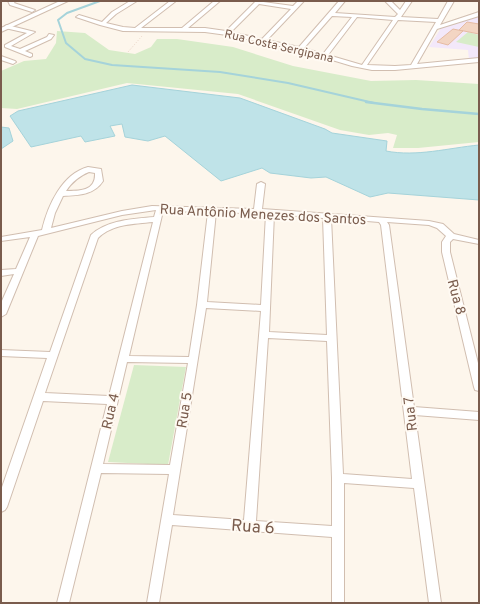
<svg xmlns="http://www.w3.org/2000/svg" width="480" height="604" viewBox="0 0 480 604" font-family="Overpass,sans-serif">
  <rect width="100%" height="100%" fill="#fdf6ec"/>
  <polygon fill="#f3e8fa" points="479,16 479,59 469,60 468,50 429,47 441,28"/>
  <g fill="#d8ecc9">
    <polygon points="57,31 85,33 109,50 135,54 151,47 157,39 177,39 233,47 293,66 371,81 416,80 479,84 479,142 418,148 393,148 397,135 388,133 369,135 340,130 238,94 127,83 17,109 1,108 1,71 24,61 46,59 56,43"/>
    <polygon points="468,32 479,35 479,47 456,42"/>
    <polygon points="134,365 186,367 168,465 108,462"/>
  </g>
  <g fill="#bfe3e8" stroke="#a5d3da">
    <path d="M132,85L240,98L325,129L332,133L387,141L386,151C417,157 448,148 479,145V200L388,193L370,197L326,177L311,178L270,173L262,168L221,181L165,136L148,141L125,137L122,124L110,126L115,136L85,142L81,136L31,147L10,116L18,111Z"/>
    <polygon points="1,127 9,128 13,141 1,149"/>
  </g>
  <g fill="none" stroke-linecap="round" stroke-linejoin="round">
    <polyline stroke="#a5d3da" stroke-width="2" points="100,1 67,13 58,20 66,43 85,59 112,65 220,72 288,83 374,103"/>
    <polyline stroke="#a5d3da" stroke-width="2.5" points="366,102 422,109 479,114"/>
  </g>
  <g fill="#f3d5c3" stroke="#e6bba3">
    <polygon points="467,22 479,24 479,34 459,30"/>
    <polygon points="453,29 463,31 448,45 437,42"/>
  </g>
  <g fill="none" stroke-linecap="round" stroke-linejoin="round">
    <defs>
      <g id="minor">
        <polygon points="8,1 15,1 14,3 35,10 32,12 10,5"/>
        <path d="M130,1H137L116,14L106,23L123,27L135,28L170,1H176L141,28H182L214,1H220L188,28H205L226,31L256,1L293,6L298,1H304L267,40L299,47L339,1H345L335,13L395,17L398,14L385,1H391L400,10L406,1H412L401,17L438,19L448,1H454L440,25L479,12V16L437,29L417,64L479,58V62L395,70H372L352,66L299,50L227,35L205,32L123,31L100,25L76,17L79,15L102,22L112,12ZM259,4L291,9L262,39L231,32ZM332,16L352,17L323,54L304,48ZM357,17L393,20L362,65L328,55ZM398,20L436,22L411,65L395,66L367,65Z"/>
        <polygon points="7,25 35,32 11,46 20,49 47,37 49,34 54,35 51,39 25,51 32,54 32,56 30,57 5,47 5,45 27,33 5,28 5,26"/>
        <polygon points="1,56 15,61 16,62 13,64 1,60"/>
        <path d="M88,167L101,169L103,181C94,195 79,195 63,196L55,213L51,228L122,211L152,206L254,209L257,184L261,182L265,184L262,209L429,221L443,224L454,234L479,240V244L453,239L450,242V252L479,367V391L475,390L474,387L442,252V242L446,236L437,228L429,225L387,222L389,225L414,407L479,412V420L415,415L441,603H429L414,488L344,483V603H332V537L172,525L159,603H147L169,474L101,473L69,603H57L107,404L43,401L7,507L5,510L1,512V490L47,358L1,356V350L50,352L91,235C107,220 133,219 154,217L156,210L122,215L38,236L6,314L1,317V303L14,274L1,276V270L16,269L30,237L1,241V237L42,230C48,205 62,174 88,167ZM89,172L95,173C96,191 80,191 66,191C72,182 79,176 89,172ZM163,211L208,212L197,305L189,357L129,356ZM216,212L266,214L261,305L207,302ZM274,214L323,218L327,335L269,332ZM331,218L379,222L381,225L412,479L343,474ZM153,222L109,396L45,393L98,238C112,224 134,224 153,222ZM206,308L261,311L244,520L173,515ZM268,338L327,341L332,478V526L256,521ZM127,362L188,363L170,465L103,464Z"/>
      </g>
      <polygon id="tertiary" points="60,1 68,1 1,32 1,28"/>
    </defs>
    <use href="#minor" stroke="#d1beb0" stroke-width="2"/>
    <use href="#tertiary" stroke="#d1beb0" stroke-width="2"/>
    <polyline stroke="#d9b8a5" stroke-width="1" stroke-dasharray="0.5 2" stroke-linecap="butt" points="128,52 142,36"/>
    <use href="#minor" fill="#fff" fill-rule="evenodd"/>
    <use href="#tertiary" fill="#fff" fill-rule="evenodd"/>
  </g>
  <g text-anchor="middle" stroke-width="4" stroke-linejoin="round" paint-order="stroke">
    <g font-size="12" fill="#7a5c4d" stroke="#fffaf3">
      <text transform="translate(279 46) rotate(13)" y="4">Rua Costa Sergipana</text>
    </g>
    <g font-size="14" fill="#7a5c4d" stroke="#fffaf3">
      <text transform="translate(263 214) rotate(3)" y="5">Rua Antônio Menezes dos Santos</text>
      <text transform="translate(457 297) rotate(75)" y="5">Rua 8</text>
      <text transform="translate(184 410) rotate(-81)" y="5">Rua 5</text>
      <text transform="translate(110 411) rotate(-77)" y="5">Rua 4</text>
      <text transform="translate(410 414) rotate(-97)" y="5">Rua 7</text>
    </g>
    <g font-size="17" fill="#7a5c4d" stroke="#fffaf3">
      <text transform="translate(253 526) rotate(4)" y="6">Rua 6</text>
    </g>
  </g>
  <rect width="480" height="604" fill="none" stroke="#7a5c4d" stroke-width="4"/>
</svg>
